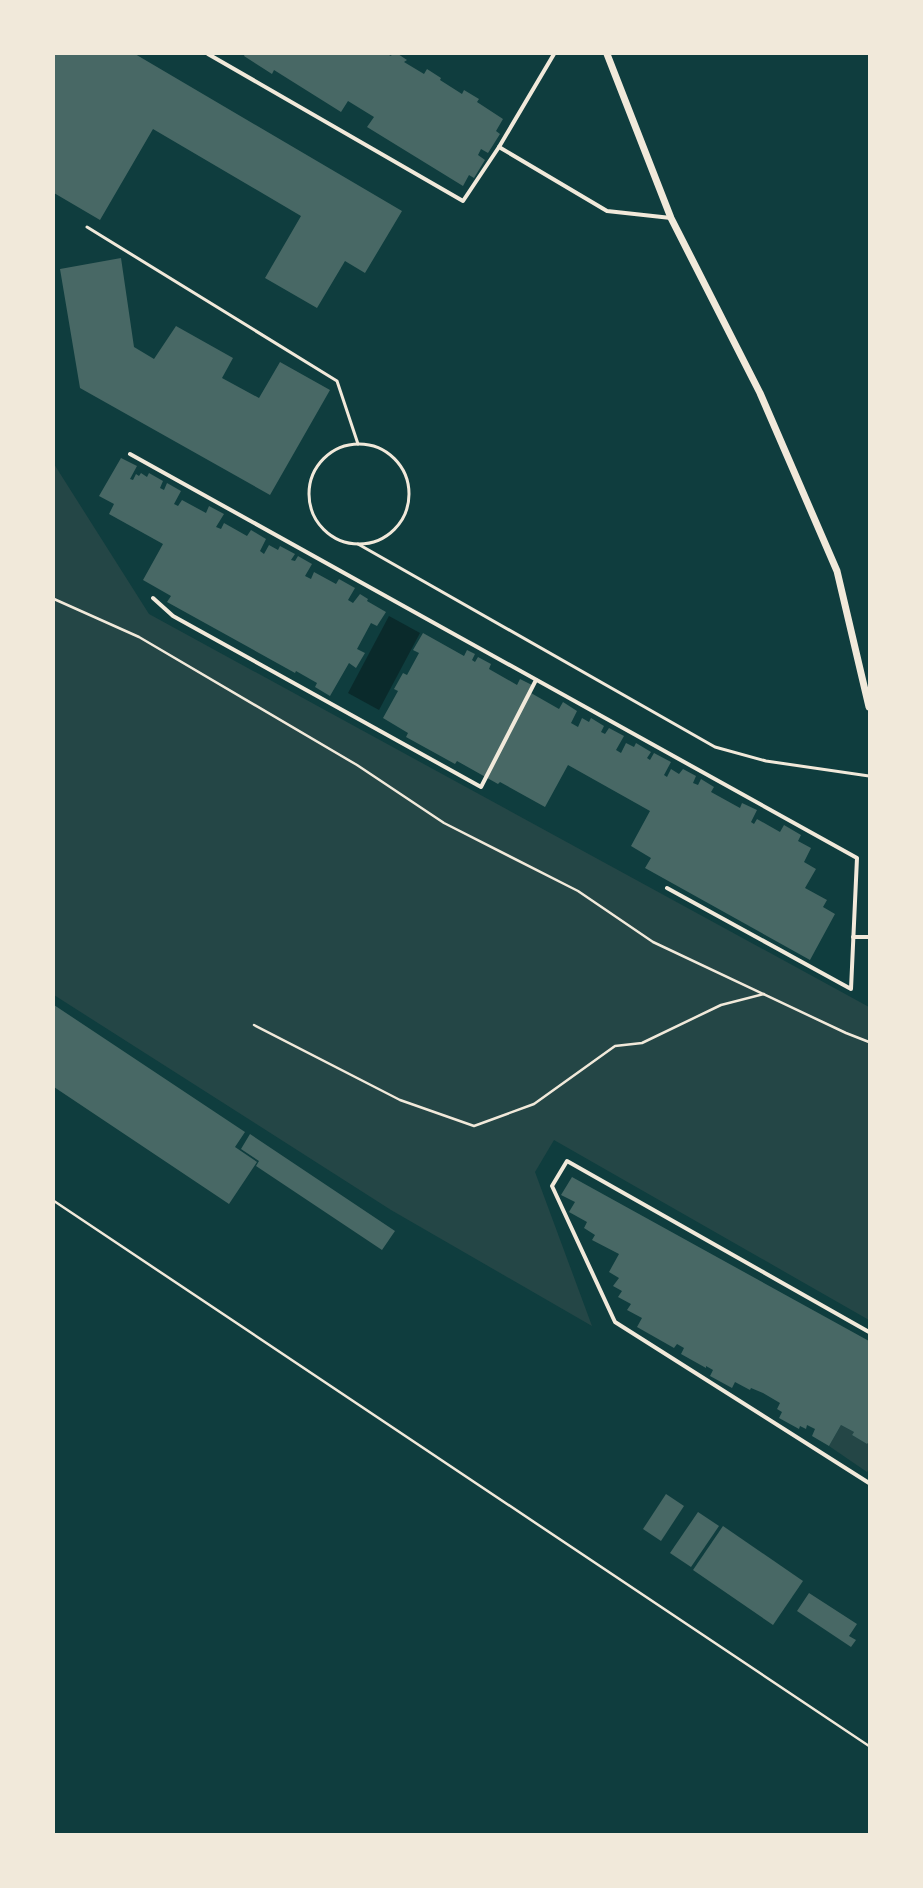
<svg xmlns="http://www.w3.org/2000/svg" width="923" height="1888" viewBox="0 0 923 1888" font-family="Poppins,sans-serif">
  <rect width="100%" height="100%" fill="#0f3d3e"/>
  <g fill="#244646">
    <polygon points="54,464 149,614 869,1007 869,1320 554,1140 535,1172 592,1326 391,1210 54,995"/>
    <polygon points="841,1425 854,1432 852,1435 867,1444 869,1442 869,1468 867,1472 829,1446"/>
  </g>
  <polygon fill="#0a2a2b" points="389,616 420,633 379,710 348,693"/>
  <g fill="#486865">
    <polygon points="54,54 135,54 402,211 365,273 345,261 317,308 265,278 301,216 153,129 100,220 54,193"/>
    <polygon points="245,54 387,54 391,56 392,54 398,54 407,60 404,62 424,74 427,69 441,78 440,80 462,94 464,90 479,99 477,102 503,119 496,131 500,134 488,153 481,149 478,155 485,160 474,178 469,175 463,186 367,127 374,117 348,101 341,112 274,70 272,74 244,56"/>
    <polygon points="121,258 134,347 154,359 176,326 233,358 222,378 259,398 280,362 330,390 270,495 80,388 60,269"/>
    <polygon points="121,458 137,466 130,479 133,480 136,474 139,476 141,473 147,477 149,473 163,481 160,488 164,490 167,483 181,491 174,504 178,506 182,500 206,513 209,506 224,514 216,527 221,529 224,523 247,536 251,530 266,539 260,551 264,554 269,545 278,550 280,546 295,554 291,560 295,561 298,556 312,564 305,576 311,579 314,572 336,584 339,579 355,588 348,600 353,603 360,594 368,599 367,601 386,612 377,626 371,623 357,649 365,653 356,668 349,663 330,696 315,687 317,683 296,671 295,673 167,602 171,596 143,580 163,544 109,514 114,504 99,496"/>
    <polygon points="423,633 464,656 467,650 475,654 472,660 475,662 478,657 491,664 489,669 517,685 520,679 534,686 531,693 559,709 563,702 577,711 571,723 578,727 582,718 589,722 591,718 604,726 601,732 605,734 609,728 624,736 616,750 621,753 626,743 634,747 636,743 651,752 647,758 650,760 654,753 671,762 664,775 667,777 671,769 679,774 683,769 696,776 693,783 698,785 701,779 714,787 711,792 740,808 742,803 757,810 751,822 754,824 757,819 780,832 784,825 801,835 798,841 811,848 804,862 816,869 805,888 827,900 823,907 835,914 810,960 645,868 651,858 631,846 650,811 568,765 545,807 500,782 498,784 457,761 455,764 406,737 408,733 383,718 398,691 394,689 403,673 407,675 419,653 413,650"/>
    <polygon points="54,1005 245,1132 235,1147 257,1162 229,1204 54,1087"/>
    <polygon points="250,1134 395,1231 382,1250 256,1166 259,1161 241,1149"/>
    <polygon points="572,1177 869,1341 869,1442 867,1444 852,1435 854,1432 841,1425 829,1446 812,1436 815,1429 807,1425 806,1429 800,1426 799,1429 779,1418 782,1412 777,1409 780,1403 763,1393 751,1388 750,1390 735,1382 732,1388 710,1376 713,1370 706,1366 706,1368 681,1354 684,1348 677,1344 674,1348 637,1327 642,1318 627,1310 631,1304 618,1297 622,1291 613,1286 619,1278 609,1272 619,1254 592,1240 595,1235 584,1228 587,1222 569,1212 575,1202 561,1195"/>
    <polygon points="666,1494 684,1506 661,1541 643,1529"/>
    <polygon points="698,1512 719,1526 691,1567 670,1553"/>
    <polygon points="723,1526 803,1581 773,1625 693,1570"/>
    <polygon points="809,1593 857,1624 849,1636 856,1640 851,1647 797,1611"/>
  </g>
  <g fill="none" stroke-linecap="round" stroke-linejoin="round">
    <g stroke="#f1e9da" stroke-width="2.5">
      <polyline points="54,599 139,637 357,765 444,823 578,891 653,942 846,1033 869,1042"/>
      <polyline points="254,1025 400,1100 474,1126 534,1104 615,1046 642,1043 721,1005 764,994"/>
      <polyline points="54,1201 869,1746"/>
    </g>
    <g stroke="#f1e9da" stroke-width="3">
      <polyline points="87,227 337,381 358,444"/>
      <circle cx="359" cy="494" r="50"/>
      <polyline points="358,544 715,747 766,761 869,776"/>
    </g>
    <g stroke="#f1e9da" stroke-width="4">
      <polyline points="208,54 463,201 499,147 554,54"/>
      <polyline points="499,147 607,211 671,218"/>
      <polyline points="130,454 857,858 851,989 667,888"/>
      <polyline points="153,598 173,616 481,787 536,680"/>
      <polyline points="853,937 869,937"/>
      <polyline points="869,1332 567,1161 552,1186 615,1322 869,1483"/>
    </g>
    <polyline stroke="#f1e9da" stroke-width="7" points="607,54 671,218 760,393 837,571 869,707"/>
  </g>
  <rect width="923" height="1888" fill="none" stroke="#f1e9da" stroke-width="110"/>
</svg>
